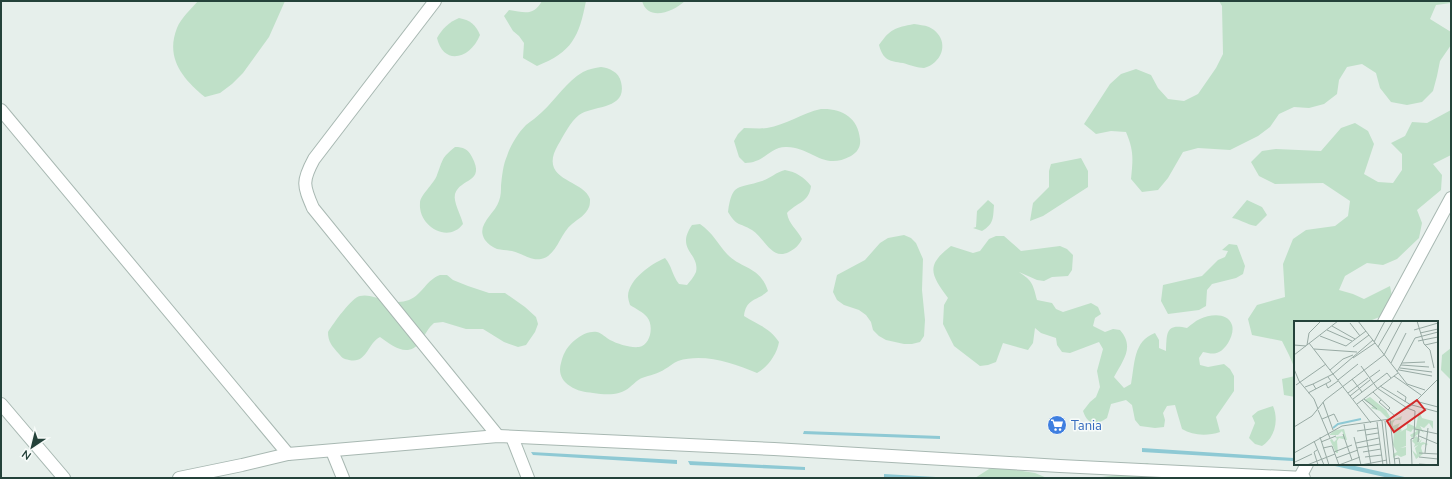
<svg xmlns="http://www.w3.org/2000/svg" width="1452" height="479" viewBox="0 0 1452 479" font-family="'Nunito Sans',sans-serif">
  <rect width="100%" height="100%" fill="#e6efeb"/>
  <g fill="#bfe0c8">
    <path d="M198,1H285L269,37L243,73L232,84L220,93L205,97C183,79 165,58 177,28C181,18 191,9 198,1Z"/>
    <path d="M542,1H586C579,37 572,52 537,66L523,58L524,43L519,36L513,31L504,16L509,10C524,12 533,17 542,1Z"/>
    <path d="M642,1H685C673,12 648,22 642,1Z"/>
    <path d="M1219,1H1451V3L1436,5L1430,19L1451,32V45L1440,61L1437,76L1433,91L1422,102L1407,105L1391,102L1380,88L1376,73L1362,64L1347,67L1339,80L1337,94L1324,104L1309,108L1294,107L1279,114L1270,127L1258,136L1230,150L1198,148L1183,152L1168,178L1158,190L1142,192L1131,179C1133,159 1134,151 1126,132L1111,131L1096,134L1084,124L1110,84L1121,74L1136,69L1151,75L1158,88L1168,99L1184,101L1198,94L1216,68L1223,54L1222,6Z"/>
    <path d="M459,18C470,20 476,25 480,35C471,58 444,67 437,38C442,29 449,22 459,18Z"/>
    <path d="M914,24C919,25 924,25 929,27C944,34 947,51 935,62C932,65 928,67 924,68C918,68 910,65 903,63C889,61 883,60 879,45C891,28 895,28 914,24Z"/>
    <path d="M601,67C609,68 619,72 621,82C628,110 593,105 579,115C570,122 564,135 558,145C537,181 584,179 590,199C590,201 590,205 589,207C586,215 578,219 572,224C560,233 557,256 541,259C530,261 522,253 512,251C507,250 502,250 497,249C492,247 488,244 485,240C475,225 495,214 499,201C501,196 501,190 501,186C502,176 503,165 507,156C510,146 518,133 526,125C531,121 537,117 542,112C556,99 567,81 583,72C589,69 595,68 601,67Z"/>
    <path d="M821,109C841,108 858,117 860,139C861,146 858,152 851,156C823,171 813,148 787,147C770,146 765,163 745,163L739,157L734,141L738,134L744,128C752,128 760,129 767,128C786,125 802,113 821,109Z"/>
    <polygon points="1451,110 1451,155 1433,164 1442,175 1441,190 1417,210 1422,223 1419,238 1397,259 1383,265 1367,263 1345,276 1339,290 1353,294 1364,299 1390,286 1393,301 1387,314 1372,320 1371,322 1295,322 1295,369 1289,355 1282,341 1252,335 1248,319 1257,305 1285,297 1283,264 1293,239 1306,230 1335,226 1348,216 1350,201 1323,183 1275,184 1259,176 1251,162 1262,151 1276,149 1321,151 1341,128 1355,123 1368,131 1374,144 1364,174 1378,182 1393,183 1402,170 1402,154 1391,143 1405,136 1412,122 1427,123"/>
    <path d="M455,147C463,147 468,149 472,157C486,183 460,178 455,194C453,202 461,215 463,224C448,244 418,226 420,203C420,195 434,184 437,175C443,160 441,158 455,147Z"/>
    <polygon points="1081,158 1088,171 1088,187 1043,216 1030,221 1033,203 1049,187 1049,171 1051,164"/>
    <path d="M785,170C796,172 804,177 811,186C809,203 797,202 787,213C789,225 797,229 802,239C799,245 795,249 789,252C771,261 765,238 752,230C739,222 737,227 728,212C732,182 738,189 762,181C771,178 776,172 785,170Z"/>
    <path d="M988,200L994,205C993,218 994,224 982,231L973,228L976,227L977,211Z"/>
    <path d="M1247,200L1262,207L1267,215L1256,226C1245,224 1242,220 1232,218Z"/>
    <path d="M700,224C712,232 718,244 727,254C741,269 760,266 768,291C757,301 746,298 744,316C758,325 769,327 779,342C777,354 768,367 757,373C733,363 704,353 678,361C673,363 669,367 665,369C658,374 650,375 642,378C637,380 635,383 630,387C620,396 606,395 593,393C585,392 577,391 570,386C562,381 558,373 561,363C562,359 563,355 565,352C570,342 585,330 597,332C602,333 606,338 610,340C618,344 630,348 639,347C651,345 654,325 647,317C643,312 636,309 630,305C629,302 628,298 628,296C629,279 651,264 665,258C672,266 672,275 679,284L687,285C690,281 694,277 696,272C700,253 675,250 692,225Z"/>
    <polygon points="904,235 911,238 916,243 923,259 922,290 925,320 924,336 920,342 912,344 904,344 886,340 879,336 873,330 871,322 866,315 859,310 844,305 837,300 833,292 837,275 865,260 880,243 888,238"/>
    <path d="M996,236H1004L1021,251L1060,246L1067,249L1073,255L1072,270L1068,276L1052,277L1044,281L1037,280L1019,272C1033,281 1033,285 1037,300L1052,303L1056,309L1063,312L1091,303L1098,307L1101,314L1095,318L1093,326L1105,332L1113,329L1120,330C1135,347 1123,360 1114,377L1124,388L1131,384C1135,364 1133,341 1155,333L1159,340V348L1166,351C1167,334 1165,323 1187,328C1191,325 1195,321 1200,319C1210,314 1228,312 1232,325C1235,334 1226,349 1219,352C1213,355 1209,353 1203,352L1199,358L1200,365L1208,367L1224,364L1230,369L1234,376V391L1216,417L1220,432C1208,436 1193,436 1182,429L1175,405L1167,406L1163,413L1165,420L1164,427L1155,428L1140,426L1135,420L1132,405L1126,400L1111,404L1107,418C1095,426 1088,425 1083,411L1090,402L1096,397L1100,387L1097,371L1103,349L1099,342L1070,353L1062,352L1057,345L1056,338L1041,333L1035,328L1033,343L1028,350L1003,343L996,362L988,365L980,366L954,346L943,324L944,305L948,298C930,274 926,265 951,246L973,253L980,251L989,239Z"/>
    <polygon points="1229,244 1237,245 1245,266 1243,274 1236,278 1212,284 1207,290 1206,306 1199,310 1168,314 1161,301 1163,285 1202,276 1218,260 1225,257 1228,251 1222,250"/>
    <path d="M440,275H447L453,280L468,286L489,293H505L525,307L536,317L538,324L535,332L526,345L518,347L504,342L483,329H466L443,322L434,323C428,328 425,335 421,341C408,359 393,346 380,337C367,344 367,364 349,360C344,359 342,358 339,354C332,346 328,342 328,332C333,324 352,297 360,296C368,294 377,298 385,300C393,302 401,303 409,300C423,294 426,280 440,275Z"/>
    <polygon points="1451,348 1451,380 1441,370 1442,355"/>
    <polygon points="1295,376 1295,397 1284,395 1282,379"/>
    <path d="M1273,406C1279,420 1275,438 1262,446L1255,444L1249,438L1255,423L1252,416L1258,411Z"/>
    <polygon points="1147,463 1160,470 1163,478 1102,478 1102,477 1117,475"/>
    <polygon points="996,467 1035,473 1047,478 975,478 989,469"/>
  </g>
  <g fill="#8ec9d4">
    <polygon points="804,431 940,436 940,439 803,434"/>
    <polygon points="1142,448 1294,458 1293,461 1142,452"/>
    <polygon points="531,452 677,460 677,464 533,455"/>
    <polygon points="688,461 805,467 805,470 690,465"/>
    <polygon points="1326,464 1346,464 1409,478 1389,478"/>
    <polygon points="884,474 953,478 884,477"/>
  </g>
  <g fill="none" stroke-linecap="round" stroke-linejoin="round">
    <defs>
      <g id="minor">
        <path d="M435,1L314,159C302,181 303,185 313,208L498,436"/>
        <polyline points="1,110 288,454"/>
        <polyline points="1384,322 1451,198"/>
        <polyline points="1,404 64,478"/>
        <polyline points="512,437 528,478"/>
        <polyline points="332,451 343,478"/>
        <polyline points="1300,477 1307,464"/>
        <polyline points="179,478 242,465 288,454 498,436 774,449 1060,466 1304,478"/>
      </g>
    </defs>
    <use href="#minor" stroke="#a8b8b2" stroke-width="14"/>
    <use href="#minor" stroke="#fff" stroke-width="12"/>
  </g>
  <defs>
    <symbol id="supermarket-disc" viewBox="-11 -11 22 22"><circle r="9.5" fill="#3f7fe0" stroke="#f7fbf9"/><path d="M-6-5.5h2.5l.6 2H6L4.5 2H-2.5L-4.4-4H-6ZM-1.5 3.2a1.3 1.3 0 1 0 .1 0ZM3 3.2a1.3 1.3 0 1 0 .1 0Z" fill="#fff"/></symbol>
  </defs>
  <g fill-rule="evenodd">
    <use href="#supermarket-disc" x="1046" y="414" width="22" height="22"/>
  </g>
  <g text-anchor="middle" stroke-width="3" stroke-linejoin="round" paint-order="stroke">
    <g font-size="13" fill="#366cbe" stroke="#f7fbf9" text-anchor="start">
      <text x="1071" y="430">Tania</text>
    </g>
  </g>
  <g transform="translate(1294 321)">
    <rect width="144" height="144" fill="#e6efeb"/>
    <path d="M76,76L92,89L96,96L94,98L86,90L77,87L79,85L70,79ZM125,90L128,97L139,100V108L135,102L130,107L126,105L130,112L126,109V112L118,117L116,114L123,110L119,108L117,111L112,109V125L106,127L112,126V134L107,136L103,134L99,137V133L103,131L99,124L100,112L95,101L108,95L107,99H101L99,102V105L106,102L104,106L108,109L106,111L113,107V102L122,106ZM50,108L53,119L45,117L43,120L44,132H42L36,119L38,118L40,121L43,118L41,116L49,115V112L48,110L44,114H35L41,109ZM122,115L126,118L124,122L128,118L126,122L129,121L134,123L130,126L131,125V123L128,124L127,127L129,133L122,138L118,129L123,134L121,127L124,124L120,126L121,123L118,120Z" fill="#bfe0c8"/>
    <path fill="none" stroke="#8ec9d4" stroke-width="2" d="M39,107L44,103L67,98"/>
    <path fill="none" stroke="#98aaa4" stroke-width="1" d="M64,0L113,63L131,69M123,0L130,23L136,29L140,47M56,2L66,15M38,5L61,18M33,9L58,20M120,9L144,2M126,12L144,8M26,15L52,25L72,10M124,20L144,16M80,21L91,0M15,22L77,102M0,24L12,25M13,24L15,12L27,0M131,24L144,21M59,26L75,14M84,26L99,0M20,28L63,31M0,34L44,0M59,37L81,22M97,42L112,12M108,42L131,41M107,44L135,46M67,45L83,67L113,87M106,47L138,51M0,48L5,60L20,78L24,88M36,49L49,38L59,34M105,49L138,55M103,51L121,17L144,11M100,55L127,74M75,57L86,49M58,58L68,71M44,59L64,43M19,63L39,53L79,19M32,63L34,67L44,60M2,64L32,43M86,65L117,84M11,66L19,63L22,68M103,70L112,76L111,81M79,71L96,87L94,89M14,72L37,60L34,56M54,72L74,57M56,75L76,59M59,78L93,52L97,57M70,78L83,88M68,79L88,100L93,144M87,79L85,81L101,95M121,80L144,86M29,81L39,109M63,83L104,52M118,84L144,91M113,87L121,90L120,117L117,118L118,144M24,89L36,117M28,98L40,93L44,101M96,98L101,144M91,100L96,144M83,101L89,144M70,103L77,144M0,106L18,95L31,79L90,34L108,0M121,108L144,113M63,110L84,107M49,113L58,139M72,114L84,112M125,115L144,123M26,116L35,144M60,116L67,144M20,120L30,144M27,121L42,115M124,121L125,109M62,122L85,117M29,127L38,125L45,144M63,127L86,123M23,129L20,131L24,144M40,131L58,124M69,131L87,128M0,132L48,105L96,98L118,84L144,58M125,132L144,133M131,132L134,107M71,136L88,134M125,136L144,138M42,137L64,129M100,138L105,137L106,144M1,141L18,133M125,143L139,144M13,144L41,133M45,144L66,136M67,144L93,139"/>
    <path fill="#d62828" fill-opacity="0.15" stroke="#d62828" stroke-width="2" d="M123,79L131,89L100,111L93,100Z"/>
    <rect width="144" height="144" fill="none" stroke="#24423a" stroke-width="2"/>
  </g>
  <rect width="1452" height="479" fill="none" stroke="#24423a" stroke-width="4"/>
  <g transform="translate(32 447) rotate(215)" stroke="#f7fbf9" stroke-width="3" paint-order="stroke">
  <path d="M0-3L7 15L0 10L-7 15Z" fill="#24423a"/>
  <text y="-6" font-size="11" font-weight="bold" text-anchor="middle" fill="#24423a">N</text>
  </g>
</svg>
